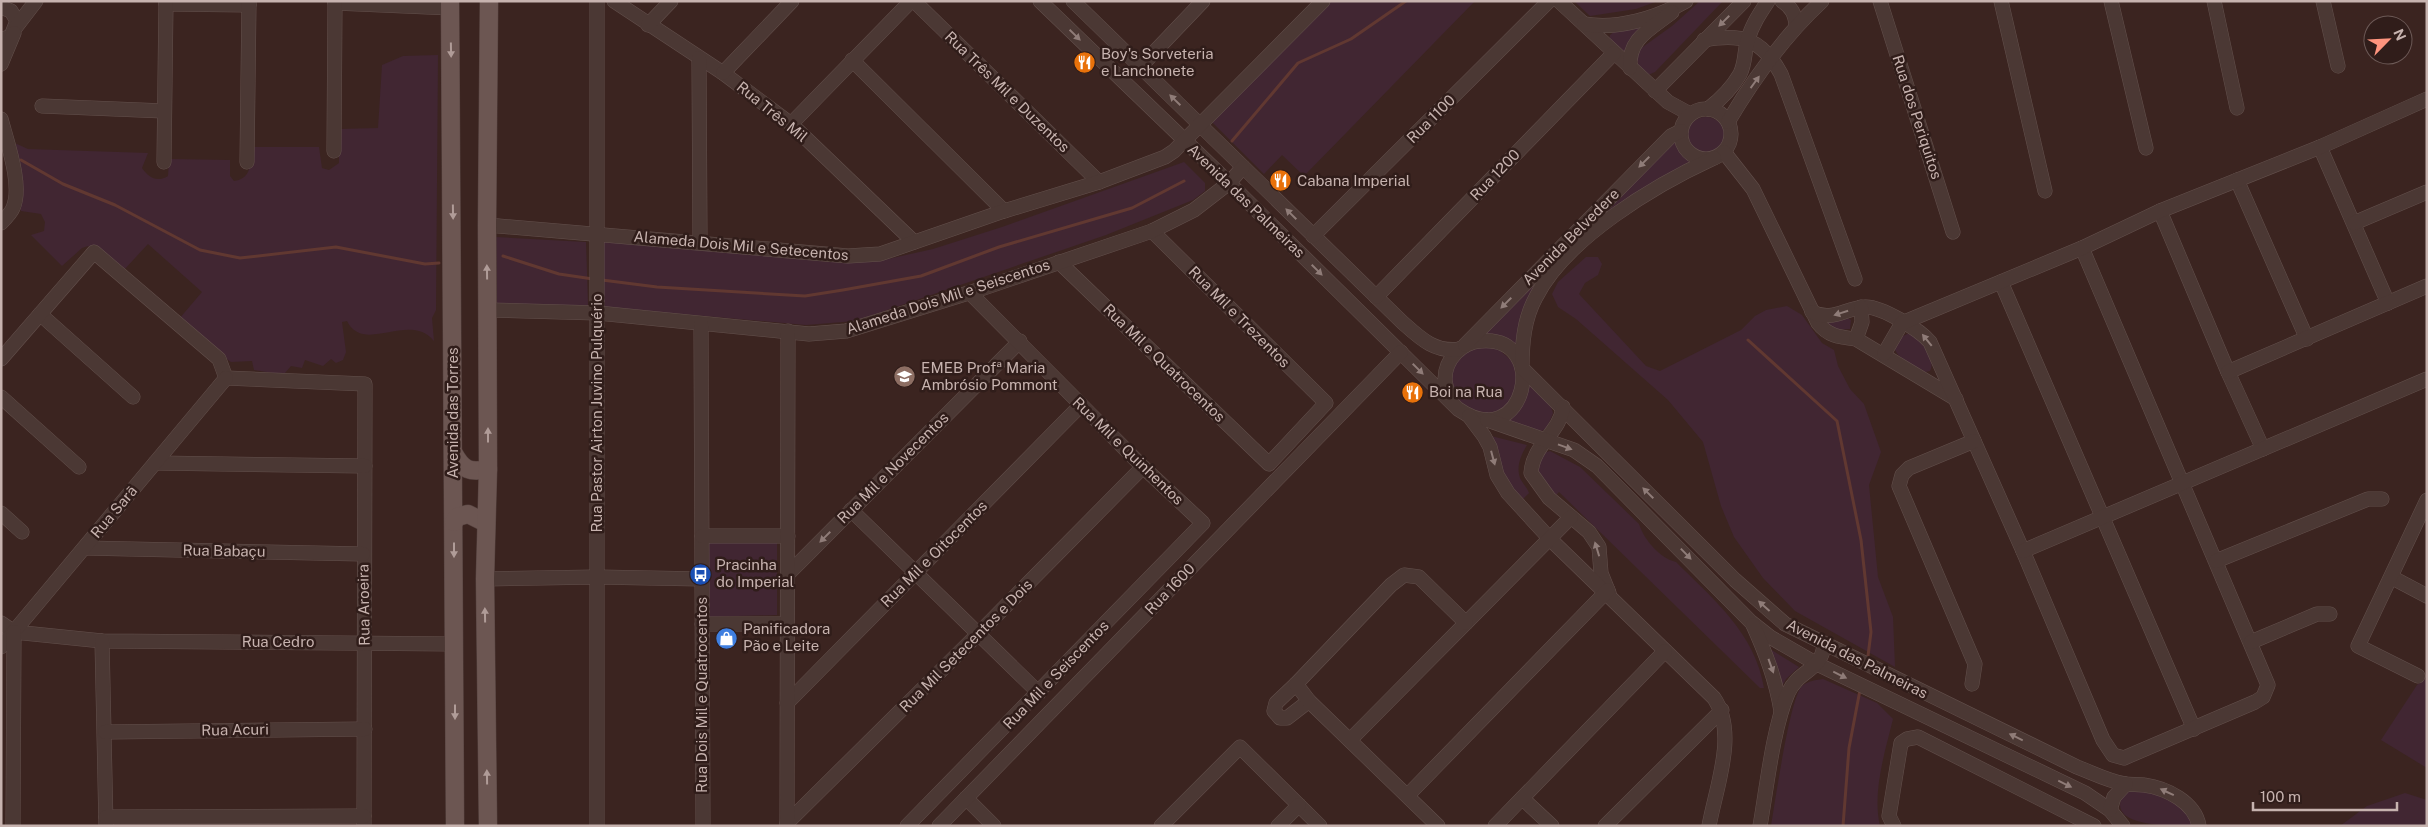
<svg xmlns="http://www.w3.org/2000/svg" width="2428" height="827" viewBox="0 0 2428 827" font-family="'Public Sans',sans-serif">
  <rect width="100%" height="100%" fill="#3b2420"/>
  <g fill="#412632">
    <polygon points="1327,1 1475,1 1304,176 1282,155 1264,174 1210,120"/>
    <polygon points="1574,1 1658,1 1636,9 1590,16"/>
    <polygon points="1700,1 1723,1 1655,72 1648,75 1639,68 1636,54 1640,49 1672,26"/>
    <polygon points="1643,26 1628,42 1624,53 1609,40 1610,35 1615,31"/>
    <path d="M438,55L436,310L432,318L434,341C409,311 364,355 347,321L342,322L346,352L343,360L336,363L331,359L323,366L305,360L302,368L291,366L285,373H273L254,370L252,361L231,362L214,350L179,319L202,292L148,244L123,271L88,246L82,248L62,266L31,235L44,231L45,222L41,214L21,211L18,204L12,145L17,144L28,149L148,153L142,168C148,177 157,183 168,176L169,159L230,160V176L234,181C253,178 250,163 250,147H319L322,168L329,170L339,163V129L378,128L382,65L403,56Z"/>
    <circle cx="1706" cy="136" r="19"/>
    <polygon points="1673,138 1678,150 1690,161 1636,194 1531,293 1521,313 1515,349 1480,335"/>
    <polygon points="1184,162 1205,183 1205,191 1193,200 1106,235 855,321 806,325 602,307 602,241 831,262 879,261 933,249 1002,227"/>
    <polygon points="496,237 586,242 588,306 497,304"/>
    <polygon points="1586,257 1598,257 1602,264 1598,275 1585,283 1579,294 1646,366 1660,371 1741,330 1755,316 1766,310 1787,306 1802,315 1822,343 1834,350 1838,366 1850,389 1864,404 1881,452 1869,485 1878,577 1893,617 1895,667 1795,611 1763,578 1734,537 1721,506 1703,442 1668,400 1576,319 1558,307 1552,294 1558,282"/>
    <polygon points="1840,318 1848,318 1851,320 1850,329 1837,330 1826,323"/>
    <path d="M1907,334C1921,332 1937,360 1930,371L1925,372C1912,365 1876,349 1907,334Z"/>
    <path d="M1474,346L1496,347L1513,362L1519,384L1508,406L1486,416L1454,401C1450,368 1444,365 1474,346Z"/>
    <polygon points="1530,384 1550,404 1553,413 1547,428 1540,432 1506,422 1523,405"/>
    <path d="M1491,436L1527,445C1521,455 1516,466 1520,478C1522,483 1527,487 1529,493L1523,499H1520L1505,485Z"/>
    <path d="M1550,451L1580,467L1639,524C1644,540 1660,558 1676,562C1713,599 1755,633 1764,688H1760L1559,492L1556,495L1536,476L1535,460L1543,453Z"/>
    <polygon points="700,542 777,542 777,615 702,617"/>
    <polygon points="1770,649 1799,667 1786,679 1781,688"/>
    <polygon points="2427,678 2427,768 2381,740 2417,685"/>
    <path d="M1823,679L1877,703L1893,719C1885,752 1872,792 1880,826H1771C1775,803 1790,697 1802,686C1808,681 1816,680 1823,679Z"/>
    <path d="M2127,789L2154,791L2190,812L2193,826C2168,826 2098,827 2127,789Z"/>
    <polygon points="2405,793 2427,800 2427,826 2340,826 2367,806"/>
  </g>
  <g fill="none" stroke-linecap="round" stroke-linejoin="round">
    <g stroke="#613831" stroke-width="3">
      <polyline points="1232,141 1298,63 1351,39 1406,1"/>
      <polyline points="21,160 63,184 115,205 200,250 240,258 336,247 425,264 439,263"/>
      <polyline points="503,256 559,274 593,279"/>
      <polyline points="602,280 657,287 805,296 843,290 921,276 999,247 1132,208 1184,181"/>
      <polyline points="1748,340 1837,421 1861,540 1871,632 1868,656"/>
      <polyline points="1843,826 1849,748 1860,690"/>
    </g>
    <defs>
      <g id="minor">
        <polyline points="614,1 723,73 791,124 914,242"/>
        <polyline points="914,1 1099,182"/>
        <path d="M1040,1L1229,183L1458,409C1526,456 1551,335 1481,341C1462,342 1445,359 1445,379C1445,386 1449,394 1451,401"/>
        <path d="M1073,1L1401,321C1419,337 1434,353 1460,349"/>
        <polyline points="1559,1 1668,102 1690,114"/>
        <path d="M1782,1C1792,8 1795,14 1796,25"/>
        <polyline points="1880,1 1953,232"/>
        <polyline points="2001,1 2045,191"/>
        <polyline points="2111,1 2146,148"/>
        <polyline points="2214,1 2237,108"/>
        <polyline points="2323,1 2338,66"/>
        <polyline points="335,3 451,8"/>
        <polyline points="166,4 249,5"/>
        <polyline points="1,7 11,11 17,21 11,36 1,40"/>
        <path d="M1584,24C1617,30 1657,18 1686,1"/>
        <polyline points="648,25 671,1"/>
        <polyline points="16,27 36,1"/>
        <path d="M1704,40C1742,33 1762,39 1781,74L1855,279"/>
        <polyline points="699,58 700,242"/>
        <polyline points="852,60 1004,211"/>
        <polyline points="1,64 14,33"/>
        <polyline points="1140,67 1203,1"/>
        <path d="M1630,68C1628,38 1651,29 1672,12"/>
        <polyline points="723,73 792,1"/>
        <polyline points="1655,91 1744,1"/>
        <polyline points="42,106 164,111"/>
        <circle cx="1706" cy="134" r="25"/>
        <path d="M1708,109C1721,99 1732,88 1740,74C1746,62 1744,51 1748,39C1752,25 1760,13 1768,1"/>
        <path d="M1,119C7,142 23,186 13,208C11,213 5,219 1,223"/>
        <path d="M1728,122C1754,78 1784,36 1822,1"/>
        <polyline points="791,124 911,1"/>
        <polyline points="2320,147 2388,303"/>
        <polyline points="334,151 335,1"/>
        <path d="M1724,152L1753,189L1818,323C1828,336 1839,337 1856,339L1956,399"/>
        <path d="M1714,158C1655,185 1566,238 1536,297C1524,319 1522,343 1522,368L1735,580L1785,624L2077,767C2093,773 2108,781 2125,784C2131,785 2138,784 2144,785C2166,788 2195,802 2199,826"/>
        <polyline points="164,162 166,1"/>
        <polyline points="247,162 249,1"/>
        <polyline points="2237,180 2307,339"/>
        <polyline points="2160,211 2228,372 2263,449"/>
        <polyline points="2354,223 2427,192"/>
        <polyline points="487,225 848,256 880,254 1004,211 1099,182 1165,157 1174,151 1323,1"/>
        <polyline points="1313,236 1549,1"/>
        <polyline points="1059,262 1269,464 1326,403 1152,231"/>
        <polyline points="2001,282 2194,729"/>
        <polyline points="1376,297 1614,53"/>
        <polyline points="488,310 598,313 809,334 846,331 978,290 1152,231 1194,210 1229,183 1243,167"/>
        <path d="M1812,312C1832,322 1845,308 1865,307C1881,306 1920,330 1930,342L2023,551L2103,740L2113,755L2124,758L2255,702L2263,697L2268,685L2082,248"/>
        <polyline points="40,314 133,397"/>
        <polyline points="701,324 703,826"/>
        <polyline points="1856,339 1862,322 1861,307"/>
        <polyline points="1465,345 1671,136 1681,131"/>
        <polyline points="1884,354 1902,323 2082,248 2160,211 2320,147 2427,99"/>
        <polyline points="1,359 94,252 219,359 226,378"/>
        <polyline points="2228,372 2427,286"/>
        <polyline points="226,378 365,384 364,826"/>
        <polyline points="1,397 79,467"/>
        <path d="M1563,407C1560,433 1533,444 1531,473L1549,498L1589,532L1599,547L1601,573L1609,593"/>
        <path d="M1469,416L1484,436L1490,447L1497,475L1508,493L1550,539L1714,698C1738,733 1716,787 1709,826"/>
        <polyline points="1487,420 1574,450 1597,466 1751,622 1770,637 1817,664 2085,793 2110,810 2123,826"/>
        <polyline points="155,463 365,466"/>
        <polyline points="851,510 1039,693"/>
        <polyline points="1,513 22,532"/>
        <polyline points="702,536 788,536"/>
        <polyline points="85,548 363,554"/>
        <polyline points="2023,551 2427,379"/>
        <polyline points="2216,561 2368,499 2382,499"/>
        <polyline points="788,574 1020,341"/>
        <polyline points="2391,577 2427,596"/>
        <polyline points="485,579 597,577 702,579"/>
        <polyline points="1,623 14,632"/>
        <polyline points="702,624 787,624"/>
        <path d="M1753,625C1766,654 1776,680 1781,711"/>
        <polyline points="14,632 102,641 454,644"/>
        <polyline points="102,641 106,826"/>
        <polyline points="2251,642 2317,614 2330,614"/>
        <polyline points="1,647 226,378"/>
        <polyline points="2418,676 2358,646 2427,500"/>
        <polyline points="1296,684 1276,703 1274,711 1280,718 1287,718 1309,701"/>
        <polyline points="1972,684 1975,664 1899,486 1902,475 1909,468 1974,441"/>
        <polyline points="787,703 1081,405"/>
        <polyline points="105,732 365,729"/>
        <polyline points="1350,740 1571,517"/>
        <polyline points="1408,795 1608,590"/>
        <polyline points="966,798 994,826"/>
        <polyline points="1522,798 1552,826"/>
        <polyline points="2110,810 2114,797 2126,784"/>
        <polyline points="106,817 364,816"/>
        <polyline points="787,823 978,634 1143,467"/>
        <polyline points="13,826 14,632"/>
        <polyline points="597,826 597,1"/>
        <polyline points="787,826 788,331"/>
        <polyline points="907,826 1203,523 1143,467 970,293"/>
        <polyline points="939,826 1401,352"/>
        <polyline points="1161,826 1240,747 1320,826"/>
        <polyline points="1278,826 1299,805"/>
        <polyline points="1438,826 1309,701 1296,684 1391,585 1404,575 1419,577 1466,623"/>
        <polyline points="1495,826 1665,651"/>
        <polyline points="1605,826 1722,710"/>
        <path d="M1760,826C1767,786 1773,728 1788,693C1799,669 1821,672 1824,645"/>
        <polyline points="1894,826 1889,816 1901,743 1907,739 1918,737 2094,826"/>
      </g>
      <g id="major">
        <polyline points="450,1 455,826"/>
        <path d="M454,454C463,470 470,473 488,469"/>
        <polyline points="454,522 457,517 468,514 486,523"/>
        <polyline points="488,826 485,579 488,469 487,225 489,1"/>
      </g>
    </defs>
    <use href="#minor" stroke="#63504c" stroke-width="15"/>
    <use href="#major" stroke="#54413e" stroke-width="19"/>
    <use href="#minor" stroke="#4b3834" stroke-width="14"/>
    <use href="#major" stroke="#6c5652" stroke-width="18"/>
  </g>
  <defs><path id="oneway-solid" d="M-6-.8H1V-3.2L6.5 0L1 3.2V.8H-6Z" transform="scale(1.25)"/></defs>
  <g fill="#8f7c78">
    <use href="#oneway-solid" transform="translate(1724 21) rotate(135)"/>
    <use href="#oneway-solid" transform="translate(1075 35) rotate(44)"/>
    <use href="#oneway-solid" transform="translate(1755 82) rotate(-54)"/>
    <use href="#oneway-solid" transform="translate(1175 100) rotate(-136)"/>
    <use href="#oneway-solid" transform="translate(1644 162) rotate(135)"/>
    <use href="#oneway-solid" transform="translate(1291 214) rotate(-135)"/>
    <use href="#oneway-solid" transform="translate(1317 270) rotate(45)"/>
    <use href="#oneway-solid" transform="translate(1506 303) rotate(135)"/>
    <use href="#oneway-solid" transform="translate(1841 313) rotate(162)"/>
    <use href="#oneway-solid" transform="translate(1927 340) rotate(-129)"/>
    <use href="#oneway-solid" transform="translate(1418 369) rotate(45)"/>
    <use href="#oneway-solid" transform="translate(1565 447) rotate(20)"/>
    <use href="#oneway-solid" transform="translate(1493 458) rotate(75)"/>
    <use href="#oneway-solid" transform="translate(1648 493) rotate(-135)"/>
    <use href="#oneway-solid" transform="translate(825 537) rotate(135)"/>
    <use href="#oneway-solid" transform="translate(1597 549) rotate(-107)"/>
    <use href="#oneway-solid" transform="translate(1686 554) rotate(46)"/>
    <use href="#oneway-solid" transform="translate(1764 606) rotate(-138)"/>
    <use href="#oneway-solid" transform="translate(1771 666) rotate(70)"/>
    <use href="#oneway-solid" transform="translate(1840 675) rotate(26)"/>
    <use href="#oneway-solid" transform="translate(2016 737) rotate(-154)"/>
    <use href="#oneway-solid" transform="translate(2065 784) rotate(26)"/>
    <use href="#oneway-solid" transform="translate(2167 792) rotate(-155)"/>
  </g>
  <g fill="#b09c98">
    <use href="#oneway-solid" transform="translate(451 50) rotate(89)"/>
    <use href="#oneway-solid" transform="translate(453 212) rotate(89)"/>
    <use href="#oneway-solid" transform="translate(487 272) rotate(-91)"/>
    <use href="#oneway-solid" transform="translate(488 435) rotate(-90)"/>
    <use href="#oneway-solid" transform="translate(454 550) rotate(90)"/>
    <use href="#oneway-solid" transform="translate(485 615) rotate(-91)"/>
    <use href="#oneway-solid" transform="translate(455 712) rotate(90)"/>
    <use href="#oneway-solid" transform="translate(487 777) rotate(-91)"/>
  </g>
  <defs>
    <symbol id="restaurant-disc" viewBox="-11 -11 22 22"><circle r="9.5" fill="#e8710a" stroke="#301d1a"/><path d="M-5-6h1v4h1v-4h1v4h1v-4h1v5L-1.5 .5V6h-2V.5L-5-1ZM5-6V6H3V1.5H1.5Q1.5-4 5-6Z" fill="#fff"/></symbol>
    <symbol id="school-disc" viewBox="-11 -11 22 22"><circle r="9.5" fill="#8d6e63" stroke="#301d1a"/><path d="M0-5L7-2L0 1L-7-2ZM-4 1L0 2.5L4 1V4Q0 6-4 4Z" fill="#fff"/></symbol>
    <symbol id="bus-disc" viewBox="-11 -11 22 22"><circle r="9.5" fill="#1a4fb4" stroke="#301d1a"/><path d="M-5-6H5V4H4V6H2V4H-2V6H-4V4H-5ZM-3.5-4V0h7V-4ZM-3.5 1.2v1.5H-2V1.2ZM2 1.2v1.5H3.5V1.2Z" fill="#fff"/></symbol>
    <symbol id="shop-disc" viewBox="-11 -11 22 22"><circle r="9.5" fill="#3f7fe0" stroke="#301d1a"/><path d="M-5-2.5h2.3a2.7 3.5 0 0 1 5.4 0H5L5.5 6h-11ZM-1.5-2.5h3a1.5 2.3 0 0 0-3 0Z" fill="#fff"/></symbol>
  </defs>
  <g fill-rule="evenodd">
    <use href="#restaurant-disc" x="1072" y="50" width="25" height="25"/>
    <use href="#restaurant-disc" x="1268" y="168" width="25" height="25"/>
    <use href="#school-disc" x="892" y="364" width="25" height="25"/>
    <use href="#restaurant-disc" x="1400" y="380" width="25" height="25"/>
    <use href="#bus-disc" x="688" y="562" width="25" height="25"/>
    <use href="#shop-disc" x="714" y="626" width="25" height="25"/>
  </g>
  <g text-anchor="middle" stroke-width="5" stroke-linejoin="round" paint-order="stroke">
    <g font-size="15" fill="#c7b3af" stroke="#301d1a" text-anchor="start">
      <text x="1101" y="59">Boy's Sorveteria<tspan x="1101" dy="17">e Lanchonete</tspan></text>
      <text x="1297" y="186">Cabana Imperial</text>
      <text x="921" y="373">EMEB Profª Maria<tspan x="921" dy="17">Ambrósio Pommont</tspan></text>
      <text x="1429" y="397">Boi na Rua</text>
      <text x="716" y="570">Pracinha<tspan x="716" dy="17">do Imperial</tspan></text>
      <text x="743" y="634">Panificadora<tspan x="743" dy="17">Pão e Leite</tspan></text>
    </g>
    <g font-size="15" fill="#c7b3af" stroke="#301d1a">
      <text transform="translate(1007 92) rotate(44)" y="5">Rua Três Mil e Duzentos</text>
      <text transform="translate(772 112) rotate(39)" y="5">Rua Três Mil</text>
      <text transform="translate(1917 117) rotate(72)" y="5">Rua dos Periquitos</text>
      <text transform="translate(1431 119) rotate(-45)" y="5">Rua 1100</text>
      <text transform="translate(1495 175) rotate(-46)" y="5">Rua 1200</text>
      <text transform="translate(1246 201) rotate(44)" y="5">Avenida das Palmeiras</text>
      <text transform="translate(1571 237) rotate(-45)" y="5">Avenida Belvedere</text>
      <text transform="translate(741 246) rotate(5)" y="5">Alameda Dois Mil e Setecentos</text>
      <text transform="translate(948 297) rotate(-18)" y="5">Alameda Dois Mil e Seiscentos</text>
      <text transform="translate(1239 317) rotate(45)" y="5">Rua Mil e Trezentos</text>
      <text transform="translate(1164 363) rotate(44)" y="5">Rua Mil e Quatrocentos</text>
      <text transform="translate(453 413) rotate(-90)" y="5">Avenida das Torres</text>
      <text transform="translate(597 413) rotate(-90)" y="5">Rua Pastor Airton Juvino Pulquério</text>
      <text transform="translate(1128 451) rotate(44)" y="5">Rua Mil e Quinhentos</text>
      <text transform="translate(893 468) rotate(-45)" y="5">Rua Mil e Novecentos</text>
      <text transform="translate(114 512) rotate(-50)" y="5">Rua Sarã</text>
      <text transform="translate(224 551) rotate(1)" y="5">Rua Babaçu</text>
      <text transform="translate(934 554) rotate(-45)" y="5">Rua Mil e Oitocentos</text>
      <text transform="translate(1170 589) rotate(-46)" y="5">Rua 1600</text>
      <text transform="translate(364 605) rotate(-91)" y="5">Rua Aroeira</text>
      <text x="278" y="647">Rua Cedro</text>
      <text transform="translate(966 646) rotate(-45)" y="5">Rua Mil Setecentos e Dois</text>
      <text transform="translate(1857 659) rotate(27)" y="5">Avenida das Palmeiras</text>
      <text transform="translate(1056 675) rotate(-46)" y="5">Rua Mil e Seiscentos</text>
      <text transform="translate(702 695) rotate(-90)" y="5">Rua Dois Mil e Quatrocentos</text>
      <text transform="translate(235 730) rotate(-1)" y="5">Rua Acuri</text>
    </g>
  </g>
  <rect width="2428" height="827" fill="none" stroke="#c7b3af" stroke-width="5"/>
  <g transform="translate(2388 40) rotate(66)"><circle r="24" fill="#301d1a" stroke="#6c5956"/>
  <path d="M0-4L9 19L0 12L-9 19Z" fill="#fe947e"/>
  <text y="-8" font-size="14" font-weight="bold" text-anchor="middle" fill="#c7b3af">N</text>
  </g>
  <path d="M2253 802v8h144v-8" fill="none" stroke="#c7b3af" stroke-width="2.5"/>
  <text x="2260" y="802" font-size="15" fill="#c7b3af" stroke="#301d1a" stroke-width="4" paint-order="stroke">100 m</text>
</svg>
